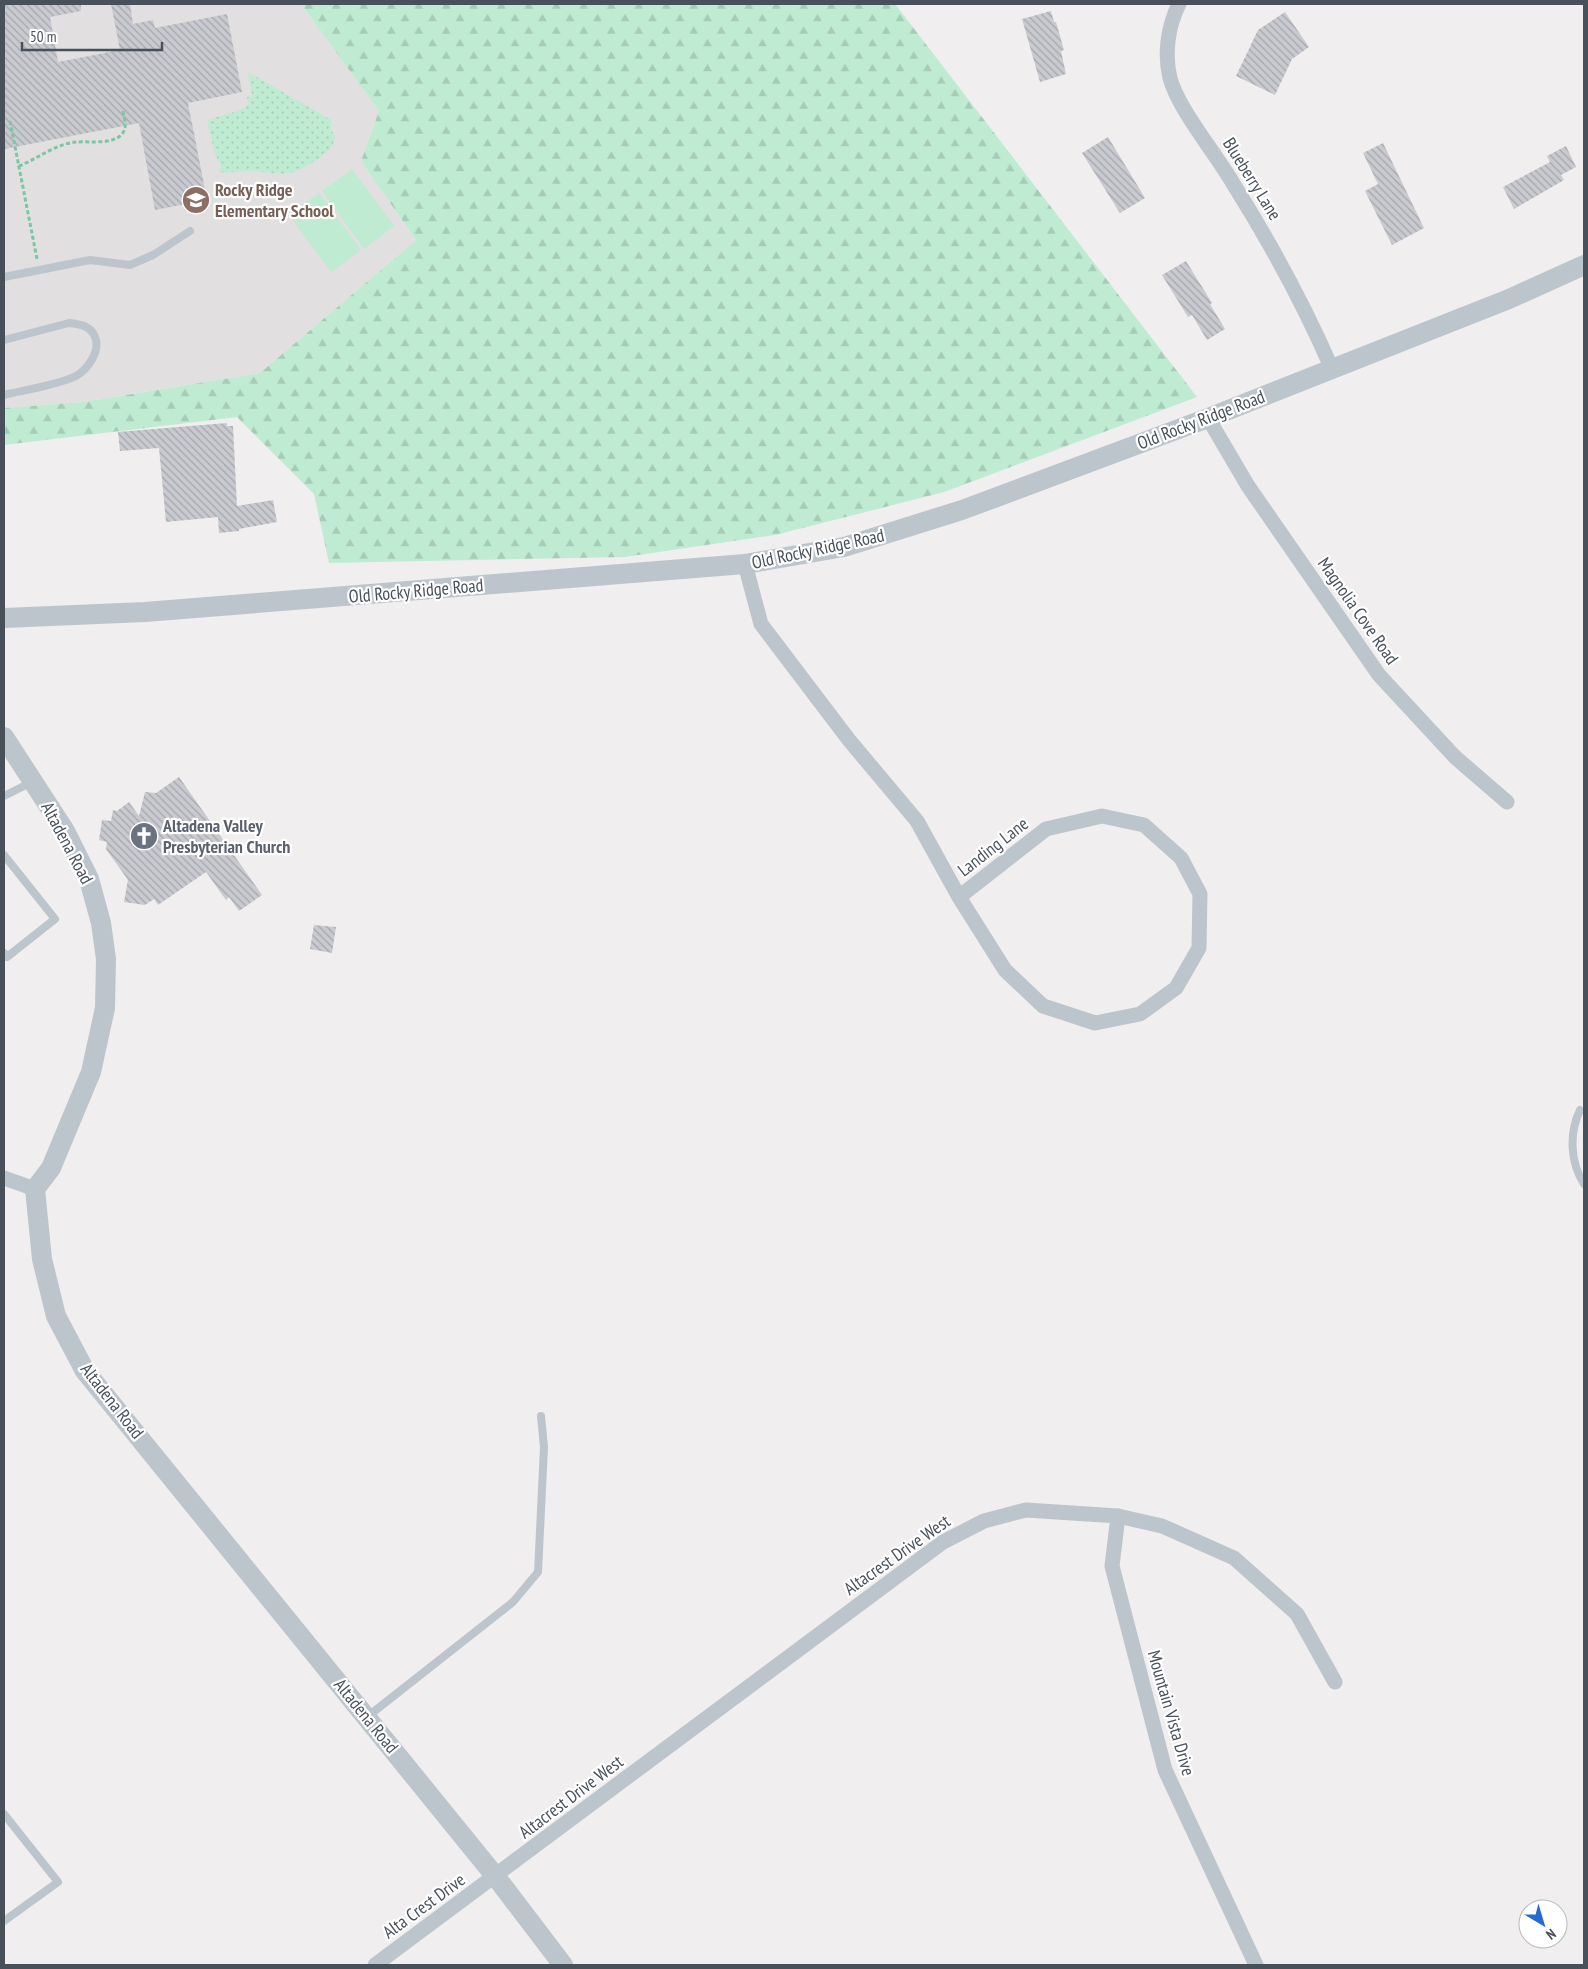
<svg xmlns="http://www.w3.org/2000/svg" width="1588" height="1969" viewBox="0 0 1588 1969" font-family="'PT Sans Narrow',sans-serif">
  <defs>
    <pattern id="forest-firs" width="22" height="20" patternUnits="userSpaceOnUse" patternTransform="scale(1.25)"><rect width="22" height="20" fill="#bfebd2"/><path d="M5 1l3.5 6h-7zM16 11l3.5 6h-7z" fill="#a6cbb7"/></pattern>
    <pattern id="park-dots" width="8" height="8" patternUnits="userSpaceOnUse" patternTransform="scale(1.25)"><rect width="8" height="8" fill="#bfebd2"/><path d="M2 2h.1M6 6h.1" fill="none" stroke="#a6cbb7" stroke-width="1.8" stroke-linecap="round"/></pattern>
    <pattern id="building-back-hatch" width="6" height="6" patternUnits="userSpaceOnUse" patternTransform="scale(1.25)"><rect width="6" height="6" fill="#c9cad0"/><path d="M-1 5l2 2M0 0l6 6M5-1l2 2" fill="none" stroke="#a5a6ac"/></pattern>
  </defs>
  <rect width="100%" height="100%" fill="#f0eeee"/>
  <polygon fill="#e1dfdf" points="4,4 301,4 379,111 361,161 416,240 260,373 83,402 4,408"/>
  <polygon fill="url(#forest-firs)" points="301,4 895,4 1197,397 944,492 775,535 625,557 329,563 314,494 237,417 4,445 4,408 83,402 260,373 416,240 361,161 379,111"/>
  <path fill="url(#park-dots)" d="M248,72L331,120V129L335,137C333,149 325,154 316,160C281,184 278,169 242,171C234,172 228,173 219,172L221,165L215,154L207,120L238,111L249,104L247,97L252,96Z"/>
  <g fill="#bfebd2">
    <polygon points="352,169 394,226 364,249 322,191"/>
    <polygon points="319,193 361,250 331,272 289,215"/>
  </g>
  <g fill="url(#building-back-hatch)">
    <polygon points="4,4 81,4 81,11 50,17 58,62 120,50 111,4 130,4 133,24 153,20 155,28 227,14 242,92 188,103 207,200 155,210 139,123 4,149"/>
    <polygon points="1051,11 1054,22 1056,22 1064,50 1061,51 1066,74 1040,82 1022,19"/>
    <polygon points="1285,12 1309,47 1292,59 1275,95 1236,76 1258,30"/>
    <polygon points="1108,137 1145,198 1120,213 1082,153"/>
    <polygon points="1383,143 1424,228 1392,245 1365,191 1378,184 1363,153"/>
    <polygon points="1566,146 1576,167 1561,175 1564,180 1514,209 1503,187 1550,162 1547,156"/>
    <polygon points="1186,261 1212,303 1210,304 1225,329 1207,340 1192,315 1188,317 1162,275"/>
    <polygon points="227,423 227,426 233,426 237,506 273,500 277,522 239,529 239,531 219,533 218,517 166,522 159,448 120,451 118,432"/>
    <polygon points="179,777 262,895 239,911 229,897 226,900 206,872 158,905 154,899 145,905 124,902 128,880 106,849 107,842 99,840 102,820 111,821 113,810 117,811 129,802 139,816 145,792 156,793"/>
    <polygon points="314,925 336,927 332,953 310,949"/>
  </g>
  <g fill="none" stroke-linecap="round" stroke-linejoin="round">
    <g stroke="#7bc6a4" stroke-width="3" stroke-dasharray="4 2.5" stroke-linecap="butt">
      <polyline points="10,121 37,259"/>
      <path d="M19,166C37,159 57,143 77,142C89,141 113,145 122,134C128,127 124,119 123,111"/>
    </g>
    <g stroke="#bdc5cc" stroke-width="8">
      <polyline points="4,277 90,260 130,265 153,255 190,231"/>
      <path d="M4,340L69,323C80,324 91,326 95,337C101,351 87,370 76,376C58,385 24,390 4,395"/>
      <polyline points="4,796 32,782"/>
      <polyline points="4,855 55,919 7,957 4,953"/>
      <path d="M1580,1110C1569,1133 1570,1162 1584,1184"/>
      <polyline points="367,1717 513,1602 538,1572 544,1447 541,1416"/>
      <polyline points="4,1814 58,1882 4,1921"/>
    </g>
    <g stroke="#bdc5cc" stroke-width="15">
      <path d="M1179,4C1168,26 1164,54 1170,78C1178,109 1217,155 1234,185C1271,244 1304,305 1332,369"/>
      <polyline points="1208,418 1248,486 1379,675 1455,757 1507,802"/>
      <polyline points="745,564 761,624 849,740 917,821 959,897 1046,829 1102,816 1144,825 1181,858 1200,894 1199,948 1176,988 1140,1014 1095,1023 1043,1006 1005,970 959,897"/>
      <polyline points="4,1178 35,1189"/>
      <polyline points="1118,1516 1112,1566 1165,1770 1256,1965"/>
      <polyline points="375,1965 943,1542 984,1521 1026,1510 1118,1516 1162,1526 1234,1558 1297,1614 1335,1682"/>
    </g>
    <g stroke="#bdc5cc" stroke-width="20">
      <polyline points="4,618 145,612 745,564 844,547 962,510 1208,418 1509,299 1584,265"/>
      <polyline points="4,737 65,831 89,879 101,923 106,959 105,1008 91,1072 51,1168 35,1189 42,1259 56,1316 85,1371 496,1877 563,1965"/>
    </g>
  </g>
  <defs>
    <symbol id="school-disc" viewBox="-11 -11 22 22"><circle r="9.5" fill="#8d6e63" stroke="#fff"/><path d="M0-5L7-2L0 1L-7-2ZM-4 1L0 2.5L4 1V4Q0 6-4 4Z" fill="#fff"/></symbol>
    <symbol id="church-disc" viewBox="-11 -11 22 22"><circle r="9.5" fill="#6b7280" stroke="#fff"/><path d="M-1.2-6h2.4v3.5h3.3v2.4h-3.3V6h-2.4V-.1h-3.3v-2.4h3.3Z" fill="#fff"/></symbol>
  </defs>
  <g fill-rule="evenodd">
    <use href="#school-disc" x="180" y="184" width="32" height="32"/>
    <use href="#church-disc" x="128" y="820" width="32" height="32"/>
  </g>
  <g text-anchor="middle" stroke-width="4.5" stroke-linejoin="round" paint-order="stroke">
    <g font-size="18" fill="#48505a" stroke="#fff">
      <text transform="translate(1252 179) rotate(58)" y="6">Blueberry Lane</text>
      <text transform="translate(1201 420) rotate(-21)" y="6">Old Rocky Ridge Road</text>
      <text transform="translate(818 549) rotate(-12)" y="6">Old Rocky Ridge Road</text>
      <text transform="translate(416 591) rotate(-5)" y="6">Old Rocky Ridge Road</text>
      <text transform="translate(1358 611) rotate(55)" y="6">Magnolia Cove Road</text>
      <text transform="translate(67 843) rotate(62)" y="6">Altadena Road</text>
      <text transform="translate(993 847) rotate(-38)" y="6">Landing Lane</text>
      <text transform="translate(112 1401) rotate(52)" y="6">Altadena Road</text>
      <text transform="translate(897 1555) rotate(-35)" y="6">Altacrest Drive West</text>
      <text transform="translate(1171 1713) rotate(74)" y="6">Mountain Vista Drive</text>
      <text transform="translate(366 1716) rotate(51)" y="6">Altadena Road</text>
      <text transform="translate(571 1797) rotate(-37)" y="6">Altacrest Drive West</text>
      <text transform="translate(424 1906) rotate(-36)" y="6">Alta Crest Drive</text>
    </g>
    <g font-size="18" font-weight="bold" fill="#785e54" stroke="#fff" text-anchor="start">
      <text x="215" y="196">Rocky Ridge<tspan x="215" dy="21">Elementary School</tspan></text>
    </g>
    <g font-size="18" font-weight="bold" fill="#5b616d" stroke="#fff" text-anchor="start">
      <text x="163" y="832">Altadena Valley<tspan x="163" dy="21">Presbyterian Church</tspan></text>
    </g>
  </g>
  <rect width="1588" height="1969" fill="none" stroke="#48505a" stroke-width="10"/>
  <g transform="translate(1543 1924) rotate(142)"><circle r="24" fill="#ffffff" stroke="#b6b9bd"/>
  <path d="M0-4L9 19L0 12L-9 19Z" fill="#286bd0"/>
  <text y="-8" font-size="14" font-weight="bold" text-anchor="middle" fill="#48505a">N</text>
  </g>
  <path d="M22 42v8h140v-8" fill="none" stroke="#48505a" stroke-width="2.5"/>
  <text x="30" y="42" font-size="15" fill="#48505a" stroke="#ffffff" stroke-width="4" paint-order="stroke">50 m</text>
</svg>
